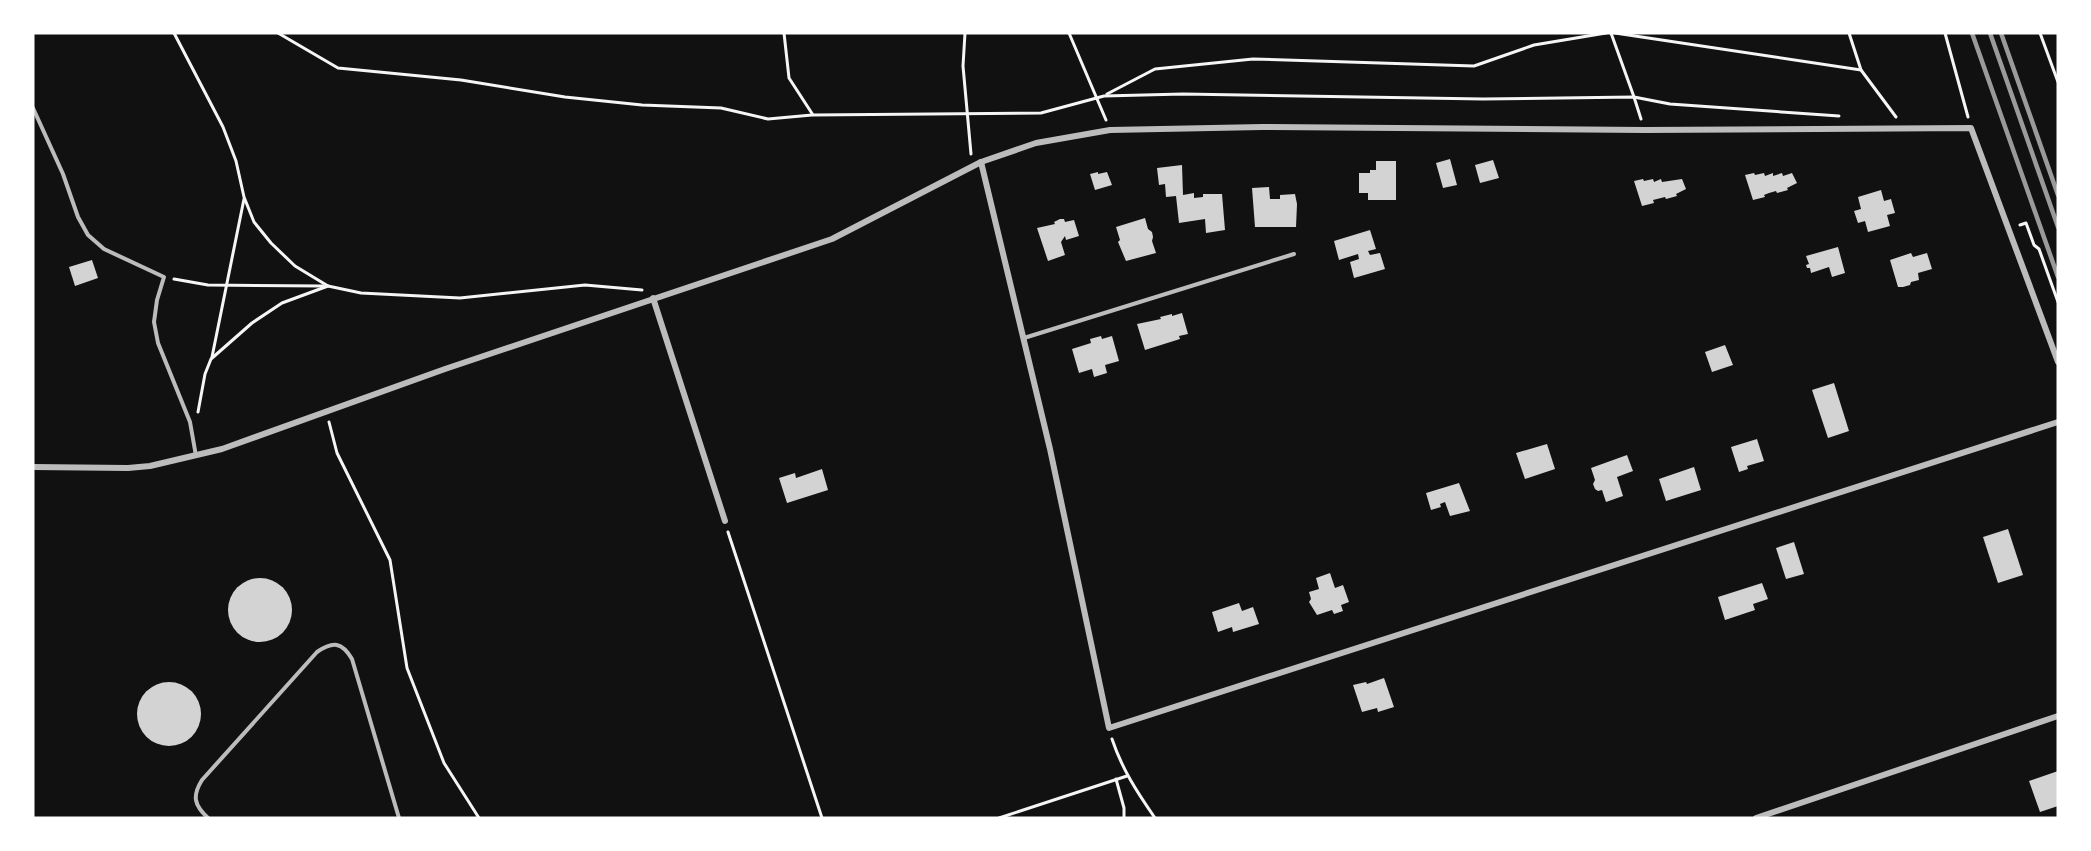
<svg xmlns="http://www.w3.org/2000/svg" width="2091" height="851" viewBox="0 0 2091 851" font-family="'Sofia Sans Condensed',sans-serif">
  <rect width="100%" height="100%" fill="#111"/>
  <g fill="#d3d3d3">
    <polygon points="1450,159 1457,185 1443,188 1436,163"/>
    <polygon points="1493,160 1499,178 1480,183 1475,165"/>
    <polygon points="1376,161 1396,161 1396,200 1368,200 1368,193 1359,193 1359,173 1370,173 1370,170 1376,170"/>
    <polygon points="1182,165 1183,195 1194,193 1194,198 1203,197 1203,194 1222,194 1225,230 1206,233 1205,219 1179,223 1176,196 1166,197 1165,184 1159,185 1157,168"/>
    <polygon points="1098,172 1098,174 1107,172 1112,185 1095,190 1090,174"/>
    <polygon points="1754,173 1755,175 1764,173 1765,176 1773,173 1773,176 1782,173 1783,176 1792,173 1797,183 1787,188 1788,190 1777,193 1776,191 1769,193 1764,195 1765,197 1753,200 1745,175"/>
    <polygon points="1643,179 1644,181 1653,179 1654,182 1661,179 1662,182 1682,179 1686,189 1676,194 1677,196 1666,199 1665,197 1653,200 1654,203 1642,206 1634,181"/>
    <polygon points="1269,187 1270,199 1280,199 1280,195 1295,194 1297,204 1296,227 1255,227 1252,188"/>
    <polygon points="1881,190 1884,201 1891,199 1895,213 1887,215 1890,226 1868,232 1865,221 1858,223 1854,211 1861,209 1858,197"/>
    <polygon points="1145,218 1148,229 1152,232 1153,237 1152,241 1156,253 1126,261 1118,242 1120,240 1116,227"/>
    <polygon points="1060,219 1064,219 1065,222 1074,220 1079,236 1066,240 1065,236 1061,242 1065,255 1048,261 1037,228 1055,224 1054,222"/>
    <polygon points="1370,230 1376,249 1368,251 1370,255 1380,253 1385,269 1354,278 1350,262 1359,259 1358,254 1339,260 1334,241"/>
    <polygon points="1838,247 1845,273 1832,277 1829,267 1811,273 1810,268 1807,268 1806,265 1809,264 1806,256"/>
    <polygon points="1911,253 1913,257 1927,253 1932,269 1918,273 1919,280 1911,282 1910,285 1903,287 1898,287 1890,260"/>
    <polygon points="92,260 98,278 75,286 69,267"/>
    <polygon points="1182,313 1188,334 1179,336 1180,339 1145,350 1137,324 1161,319 1160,317 1172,314 1172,316"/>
    <polygon points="1101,336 1102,339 1112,336 1119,361 1105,365 1107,373 1094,377 1092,369 1079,373 1072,349 1091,343 1090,339"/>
    <polygon points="1725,345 1733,365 1712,372 1705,352"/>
    <polygon points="1834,383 1849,431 1828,438 1812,390"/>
    <polygon points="1757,439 1764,461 1747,466 1748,469 1739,472 1731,447"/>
    <polygon points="1547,444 1555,469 1525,479 1516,453"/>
    <polygon points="1627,455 1633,471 1617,477 1623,496 1606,502 1602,490 1598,491 1595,489 1593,484 1595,480 1591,468"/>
    <polygon points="1694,467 1701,490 1666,501 1659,479"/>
    <polygon points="822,469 828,490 787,503 779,478 795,473 796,478"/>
    <polygon points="1459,483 1470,511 1450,516 1445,502 1440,504 1441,507 1431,510 1426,493"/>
    <polygon points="2008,529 2023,575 1998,583 1983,537"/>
    <polygon points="1794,542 1804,574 1786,579 1776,548"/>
    <polygon points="1330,573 1335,588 1343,585 1349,602 1341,605 1343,611 1334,614 1332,610 1317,615 1309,602 1311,599 1309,592 1319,589 1316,578"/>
    <circle cx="260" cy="610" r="32"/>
    <polygon points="1762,583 1768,599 1753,604 1755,610 1725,620 1718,597"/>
    <polygon points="1239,603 1242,611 1253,607 1259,624 1233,632 1232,627 1218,632 1212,612"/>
    <polygon points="1384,678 1394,707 1378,712 1377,708 1362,712 1353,685 1366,682 1367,684"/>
    <circle cx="169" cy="714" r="32"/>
    <polygon points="2058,771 2058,806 2040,812 2029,781"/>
  </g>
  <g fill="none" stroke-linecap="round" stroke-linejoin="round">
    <g stroke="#f5f5f5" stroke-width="3">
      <polyline points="174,33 223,127 236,161 244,197 254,222 271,243 295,266 328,286"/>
      <polyline points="278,33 338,68 461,80 565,97 642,105 721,108 768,119 812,115"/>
      <polyline points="784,33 789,78 813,115 1041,113 1104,96 1183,94 1483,99 1634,97 1641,119"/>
      <polyline points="965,33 963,66 971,154"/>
      <polyline points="1069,33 1106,120"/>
      <polyline points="1611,33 1634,97 1670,104 1839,116"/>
      <polyline points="1615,33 1861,70 1896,117"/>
      <polyline points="1849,33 1861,70"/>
      <polyline points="1945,33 1968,117"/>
      <polyline points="2040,33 2058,82"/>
      <polyline points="1107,94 1155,69 1253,59 1474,66 1534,45 1606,33"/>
      <polyline points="2020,225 2026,223 2034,245 2039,249 2058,302"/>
      <polyline points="174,279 208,285 323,286"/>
      <polyline points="212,357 244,199"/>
      <polyline points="198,412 205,374 211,359 252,323 282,303 328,286 361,293 460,298 585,285 642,290"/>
      <polyline points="329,422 337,453 390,560 407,668 444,763 479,818"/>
      <polyline points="728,532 822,818"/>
      <path d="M1112,739C1122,769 1137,792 1155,818"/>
      <polyline points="1116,779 1124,808 1124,818"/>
      <polyline points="999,818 1127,776"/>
    </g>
    <g stroke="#bcbcbc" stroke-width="4">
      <polyline points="33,108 63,174 78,217 88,235 104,249 164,277 157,300 154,322 158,343 190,422 196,456"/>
      <polyline points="1024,338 1294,254"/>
      <path d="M208,818C194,805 192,796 202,780L317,652C333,641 342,642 352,659L399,818"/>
    </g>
    <g stroke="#bcbcbc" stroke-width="6">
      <polyline points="981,162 1050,449 1109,728 2058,422"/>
      <polyline points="653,298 725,521"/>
      <polyline points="33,467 128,468 150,466 222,449 445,369 832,239 981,162 1036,143 1110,130 1262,127 1645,130 1971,128 2058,362"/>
      <polyline points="1756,818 2058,716"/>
    </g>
    <g stroke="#9a9a9a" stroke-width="4.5">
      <polyline points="1972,33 2058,277"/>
      <polyline points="1990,33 2058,227"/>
      <polyline points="2001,33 2058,195"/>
    </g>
  </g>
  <rect width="2091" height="851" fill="none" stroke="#ffffff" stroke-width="69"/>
</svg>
